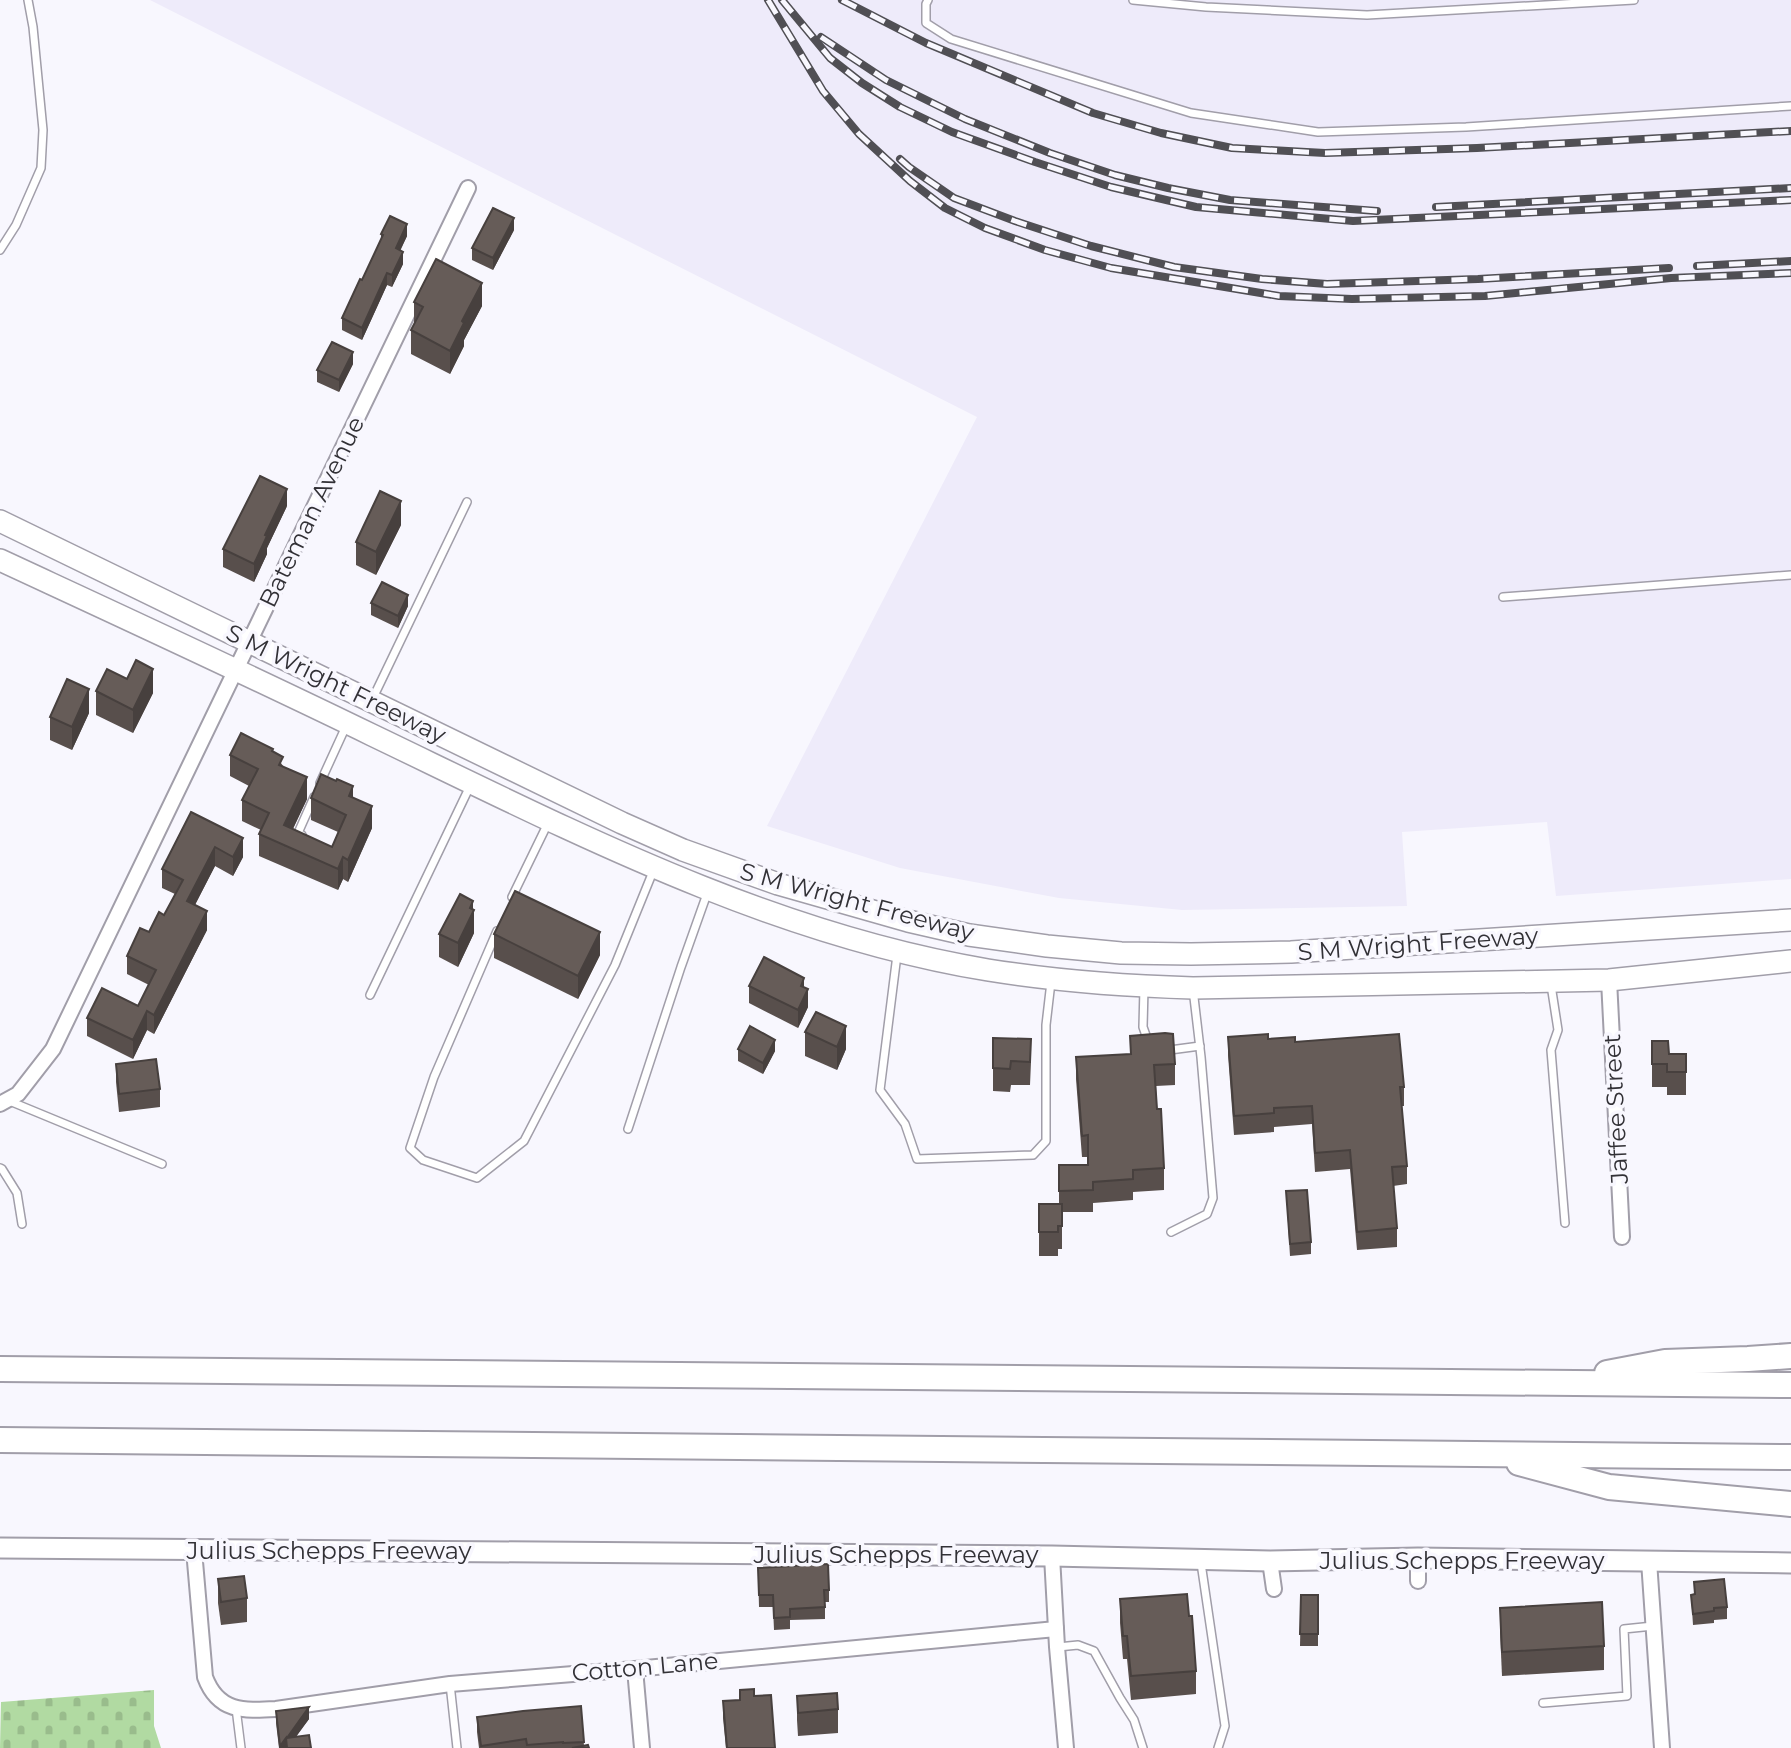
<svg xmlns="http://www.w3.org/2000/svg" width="1791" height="1748" viewBox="0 0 1791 1748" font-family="Montserrat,sans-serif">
  <defs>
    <pattern id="cemetery-stones" width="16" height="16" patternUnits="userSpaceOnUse" patternTransform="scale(1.75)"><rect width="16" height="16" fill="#b1daa2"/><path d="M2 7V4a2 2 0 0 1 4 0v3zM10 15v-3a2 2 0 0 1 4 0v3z" fill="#99bc8c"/></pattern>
  </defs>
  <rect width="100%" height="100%" fill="#f8f7fe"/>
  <polygon fill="#eeebfa" points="150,0 1791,0 1791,879 1556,896 1547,822 1402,832 1407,906 1182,910 1059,898 900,868 767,826 977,417"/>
  <polygon fill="url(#cemetery-stones)" points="154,1690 154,1726 161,1748 0,1748 1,1702"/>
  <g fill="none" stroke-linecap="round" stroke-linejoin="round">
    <defs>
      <g id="lane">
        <polyline points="928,0 926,4 926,23 951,39 1191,113 1318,132 1466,127 1791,106"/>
        <polyline points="1133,0 1206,7 1367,15 1634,0"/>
        <polyline points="0,250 16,225 41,168 43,130 33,27 28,0"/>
        <polyline points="1503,597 1791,575"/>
        <polyline points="372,700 467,502"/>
        <polyline points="320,783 347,724"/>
        <polyline points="302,835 298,833 314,797"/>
        <polyline points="512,897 548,823"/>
        <polyline points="497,931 434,1077 410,1148 423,1160 477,1178 524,1141 615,965 654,869"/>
        <polyline points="897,955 880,1090 905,1124 917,1159 1033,1155 1046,1141 1046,1025 1051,982"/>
        <polyline points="1551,985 1558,1030 1551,1050 1565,1223"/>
        <polyline points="1144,988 1143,1027 1148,1041"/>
        <polyline points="370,995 471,784"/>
        <polyline points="1166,1048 1170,1050 1200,1046"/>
        <polyline points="7,1100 162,1164"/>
        <polyline points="628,1129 681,967 708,891"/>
        <polyline points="0,1168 2,1169 17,1193 22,1224"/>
        <polyline points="1171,1232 1207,1214 1213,1198 1201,1057 1193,989"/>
        <polyline points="1201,1563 1225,1726 1218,1748"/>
        <polyline points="1058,1647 1078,1645 1094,1651 1120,1698 1134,1720 1143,1748"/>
        <polyline points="450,1684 457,1748"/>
        <polyline points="1543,1703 1627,1696 1624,1629 1653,1626"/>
        <polyline points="236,1708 241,1748"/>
      </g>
      <g id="street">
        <polyline points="1609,980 1622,1237"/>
        <polyline points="0,1104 18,1094 53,1049 468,188"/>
        <path d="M194,1550L205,1677C218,1712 243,1711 276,1709L450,1684L635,1669L1056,1629"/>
        <polyline points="1052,1556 1057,1647 1066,1748"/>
        <polyline points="1418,1558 1418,1581"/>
        <polyline points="1270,1561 1274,1589"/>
        <polyline points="1649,1561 1662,1748"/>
        <polyline points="635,1669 642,1748"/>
      </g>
      <polyline id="secondary" points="0,1548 1052,1556 1270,1561 1418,1558 1791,1563"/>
      <g id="primary">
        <polyline points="0,521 622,823 683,850 778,884 908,921 969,935 1047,946 1121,953 1191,954 1291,952 1791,920"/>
        <path d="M0,560C125,618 249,675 372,735C570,830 769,934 988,970C1056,981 1124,986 1193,988L1609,980L1791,961"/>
      </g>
      <g id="highway">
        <polyline points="0,1369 1791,1385"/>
        <polyline points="1607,1373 1665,1362 1748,1359 1791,1356"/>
        <polyline points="0,1440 1791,1457"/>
        <polyline points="1519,1463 1609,1487 1791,1504"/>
      </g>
    </defs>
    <use href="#lane" stroke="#a19ea9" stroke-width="10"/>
    <use href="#street" stroke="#a19ea9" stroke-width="18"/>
    <use href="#secondary" stroke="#a19ea9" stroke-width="23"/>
    <use href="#primary" stroke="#a19ea9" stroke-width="24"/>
    <use href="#highway" stroke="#a19ea9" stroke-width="28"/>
    <use href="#lane" stroke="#fff" stroke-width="7"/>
    <use href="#street" stroke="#fff" stroke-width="14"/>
    <use href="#secondary" stroke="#fff" stroke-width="19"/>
    <use href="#primary" stroke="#fff" stroke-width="21"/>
    <use href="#highway" stroke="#fff" stroke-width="24"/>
    <defs>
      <g id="rail">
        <polyline points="768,0 823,91 859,134 910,181 945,208 985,228 1045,250 1111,268 1279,296 1352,299 1485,296 1671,278 1791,273"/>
        <polyline points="782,0 830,58 862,83 900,107 952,132 1035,162 1111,187 1196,207 1353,221 1791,200"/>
        <polyline points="842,0 926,43 1093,113 1161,133 1232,148 1325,153 1477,148 1791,131"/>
        <polyline points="821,37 886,80 965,119 1050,153 1115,175 1168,188 1230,200 1377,211"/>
        <polyline points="900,159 909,167 954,198 1015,221 1091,246 1174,267 1262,279 1327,284 1478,279 1669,268"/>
        <polyline points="1436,207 1791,188"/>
        <polyline points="1697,266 1791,261"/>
      </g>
    </defs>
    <use href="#rail" stroke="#504f54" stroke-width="8"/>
    <use href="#rail" stroke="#f8f7fe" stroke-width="5" stroke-dasharray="16" stroke-linecap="butt"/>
  </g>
  <g fill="#584f4c">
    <polygon points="514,230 493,270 472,260 472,248"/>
    <polygon points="381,234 407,236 400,250 403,264 392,287 387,285 362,340 342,330 342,318 362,280 381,240"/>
    <polygon points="414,302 482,306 464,340 464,346 450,374 411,354 411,330 414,324"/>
    <polygon points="353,364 339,392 317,382 317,370"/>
    <polygon points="287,506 267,548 267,554 254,582 223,567 223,549"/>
    <polygon points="401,525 376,575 356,565 356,542"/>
    <polygon points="371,603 408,606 398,628 371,615"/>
    <polygon points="96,691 153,693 133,733 96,715"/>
    <polygon points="89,713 72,750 50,740 50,717"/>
    <polygon points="273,752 307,799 293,829 332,847 338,832 311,820 311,798 353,798 372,828 348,882 343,879 338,890 259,856 259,834 261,830 242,821 242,800 249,786 230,776 230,755"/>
    <polygon points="191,812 243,857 233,876 215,866 195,905 207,930 154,1034 147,1030 133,1059 87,1036 87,1018 138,1006 149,985 127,974 127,956 164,915 175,894 162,888 162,869"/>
    <polygon points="473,909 474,933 458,967 439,957 439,934"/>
    <polygon points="494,934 600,955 578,999 494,958"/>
    <polygon points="749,986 804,987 808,1007 798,1028 749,1003"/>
    <polygon points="805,1032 846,1049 837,1070 805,1056"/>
    <polygon points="1130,1036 1175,1064 1175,1085 1156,1086 1157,1109 1164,1168 1164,1190 1133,1192 1133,1200 1093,1203 1093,1212 1062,1212 1062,1249 1058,1249 1058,1256 1039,1256 1039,1204 1059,1204 1059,1165 1088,1165 1088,1157 1082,1157 1076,1079 1076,1057 1130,1054"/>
    <polygon points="1228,1037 1295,1042 1404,1087 1404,1106 1402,1106 1407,1166 1407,1184 1393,1186 1397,1228 1397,1247 1357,1250 1350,1169 1315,1172 1312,1124 1274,1127 1274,1132 1234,1135 1228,1055"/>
    <polygon points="993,1038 1031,1062 1030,1085 1011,1085 1010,1092 993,1091"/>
    <polygon points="1652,1041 1669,1054 1686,1054 1686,1095 1667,1095 1667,1087 1652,1087"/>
    <polygon points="738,1049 775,1051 763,1074 738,1061"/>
    <polygon points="116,1064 160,1089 160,1107 119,1112 116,1082"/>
    <polygon points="1286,1191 1311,1242 1311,1254 1290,1256"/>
    <polygon points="758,1568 829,1590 829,1602 825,1602 825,1619 790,1620 790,1629 774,1630 773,1607 759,1607"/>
    <polygon points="218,1579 247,1598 247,1622 221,1625 218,1603"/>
    <polygon points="1694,1582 1727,1607 1727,1619 1714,1620 1714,1623 1693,1625 1691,1595 1694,1594"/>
    <polygon points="1301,1595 1318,1595 1318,1646 1300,1646"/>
    <polygon points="1120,1599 1189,1616 1196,1671 1196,1694 1131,1700 1127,1659 1123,1659 1120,1623"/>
    <polygon points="1500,1608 1604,1646 1604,1670 1502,1676 1500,1631"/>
    <polygon points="740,1690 754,1696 775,1748 726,1748 723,1718 723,1701 740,1700"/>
    <polygon points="797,1696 838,1709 838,1733 798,1736 797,1720"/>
    <polygon points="581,1706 584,1746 589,1748 479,1748 477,1732 477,1717"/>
    <polygon points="276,1711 309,1719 296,1736 311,1748 279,1748 276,1723"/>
  </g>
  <g fill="#47403e">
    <polygon points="514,218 514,230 493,270 493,258"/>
    <polygon points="407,224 407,236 396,260 396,248"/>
    <polygon points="403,252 403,264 392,287 392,275"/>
    <polygon points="387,273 387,285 362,340 362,328"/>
    <polygon points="482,283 482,306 464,340 464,346 450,374 450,351 462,321"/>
    <polygon points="353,352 353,364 339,392 339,380"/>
    <polygon points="287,489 287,506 267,548 267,554 254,582 254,564 265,535"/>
    <polygon points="401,501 401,525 376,575 376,552"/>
    <polygon points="408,595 408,606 398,628 398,616"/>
    <polygon points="153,669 153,693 133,733 133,710"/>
    <polygon points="89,689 89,713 72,750 72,727"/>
    <polygon points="307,777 307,799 284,847 284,825"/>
    <polygon points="353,786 353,808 349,796"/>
    <polygon points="372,806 372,828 348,882 348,860"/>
    <polygon points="243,838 243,857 233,876 233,857"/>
    <polygon points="215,847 215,866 187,920 187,901"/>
    <polygon points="343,857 343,879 338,890 338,869"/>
    <polygon points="473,901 473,913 474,910 474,933 458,967 458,943"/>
    <polygon points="207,911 207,930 154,1034 154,1015"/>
    <polygon points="600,932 600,955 578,999 578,976"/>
    <polygon points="804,978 804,996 808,989 808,1007 798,1028 798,1010 801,986"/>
    <polygon points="147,1011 147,1030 133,1059 133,1040"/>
    <polygon points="846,1026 846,1049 837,1070 837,1047"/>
    <polygon points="775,1040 775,1051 763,1074 763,1063"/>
    <polygon points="309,1707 309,1719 288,1748 287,1738"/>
    <polygon points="286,1738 286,1748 280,1748 280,1746"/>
  </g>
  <g fill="#665c58" stroke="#47403e" stroke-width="2">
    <polygon points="493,208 514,218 493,258 472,248"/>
    <polygon points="390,216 407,224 396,248 403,252 392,275 387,273 362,328 342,318 360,279 362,280 383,235 381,234"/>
    <polygon points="436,259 482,283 462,321 464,323 450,351 411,330 423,307 414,302"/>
    <polygon points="332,342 353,352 339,380 317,370"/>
    <polygon points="260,476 287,489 265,535 267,536 254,564 223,549"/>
    <polygon points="380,491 401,501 376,552 356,542"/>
    <polygon points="382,582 408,595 398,616 371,603"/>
    <polygon points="136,660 153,669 133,710 96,691 107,669 127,679"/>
    <polygon points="67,679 89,689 72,727 50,717"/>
    <polygon points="241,733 273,749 272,751 283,757 279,765 307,777 284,825 332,847 346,815 311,798 321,774 336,781 337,779 353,786 349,796 372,806 348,860 343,857 338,869 259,834 269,813 242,800 258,769 230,755"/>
    <polygon points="191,812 243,838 233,857 215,847 187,901 207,911 154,1015 147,1011 133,1040 87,1018 102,988 138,1006 156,970 127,956 140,928 149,932 159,912 164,915 183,880 162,869"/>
    <polygon points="515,891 600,932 578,976 494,934"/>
    <polygon points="460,894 473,901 470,908 474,910 458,943 439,934"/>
    <polygon points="764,957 804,978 801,986 808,989 798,1010 749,986"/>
    <polygon points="816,1012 846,1026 837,1047 805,1032"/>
    <polygon points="750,1026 775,1040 763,1063 738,1049"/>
    <polygon points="1165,1033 1173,1034 1175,1064 1154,1065 1157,1109 1161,1109 1164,1168 1133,1170 1133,1179 1093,1182 1093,1190 1059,1191 1059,1165 1088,1165 1088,1135 1082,1136 1076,1057 1131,1054 1130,1036"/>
    <polygon points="1268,1034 1268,1039 1295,1037 1295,1042 1399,1034 1404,1087 1400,1087 1407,1166 1392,1167 1397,1228 1357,1232 1350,1150 1315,1153 1312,1106 1274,1108 1274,1113 1234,1116 1228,1037"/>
    <polygon points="993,1038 1031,1039 1030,1062 1011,1061 1010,1069 993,1068"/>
    <polygon points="1652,1041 1668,1041 1669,1054 1686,1054 1686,1072 1667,1072 1667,1064 1652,1064"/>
    <polygon points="156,1059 160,1089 119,1094 116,1064"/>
    <polygon points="1307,1190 1311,1242 1290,1244 1286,1191"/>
    <polygon points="1039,1204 1062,1204 1062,1226 1058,1226 1058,1232 1039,1232"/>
    <polygon points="828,1564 829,1590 824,1590 825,1607 790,1609 790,1617 774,1618 773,1595 759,1595 758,1568"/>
    <polygon points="244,1576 247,1598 221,1602 218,1579"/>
    <polygon points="1724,1579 1727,1607 1714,1608 1714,1611 1693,1614 1691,1595 1695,1594 1694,1582"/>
    <polygon points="1187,1594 1189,1616 1192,1616 1196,1671 1131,1676 1127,1636 1123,1636 1120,1599"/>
    <polygon points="1301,1595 1318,1595 1318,1634 1300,1634"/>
    <polygon points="1602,1602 1604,1646 1502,1652 1500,1608"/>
    <polygon points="754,1689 754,1696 771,1695 775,1748 727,1748 723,1701 740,1700 740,1690"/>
    <polygon points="837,1693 838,1709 798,1713 797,1696"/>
    <polygon points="581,1706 584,1742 563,1743 563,1742 527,1745 526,1739 481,1746 477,1717 523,1711"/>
    <polygon points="309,1707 287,1738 309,1735 311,1748 287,1748 286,1738 280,1746 276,1711"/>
    <polygon points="588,1745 589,1748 572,1748"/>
  </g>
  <g text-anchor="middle" stroke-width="7" stroke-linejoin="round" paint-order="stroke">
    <g font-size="24" fill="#323136" stroke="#f8f7fe">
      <text transform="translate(312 512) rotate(-64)" y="8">Bateman Avenue</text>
      <text transform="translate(336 684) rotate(26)" y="8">S M Wright Freeway</text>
      <text transform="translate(857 902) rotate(15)" y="8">S M Wright Freeway</text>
      <text transform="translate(1418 944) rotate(-4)" y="8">S M Wright Freeway</text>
      <text transform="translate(1616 1109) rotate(-93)" y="8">Jaffee Street</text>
      <text x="329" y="1559">Julius Schepps Freeway</text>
      <text x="896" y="1563">Julius Schepps Freeway</text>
      <text x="1462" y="1569">Julius Schepps Freeway</text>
      <text transform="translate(645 1667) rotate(-5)" y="8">Cotton Lane</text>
    </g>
  </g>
</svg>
